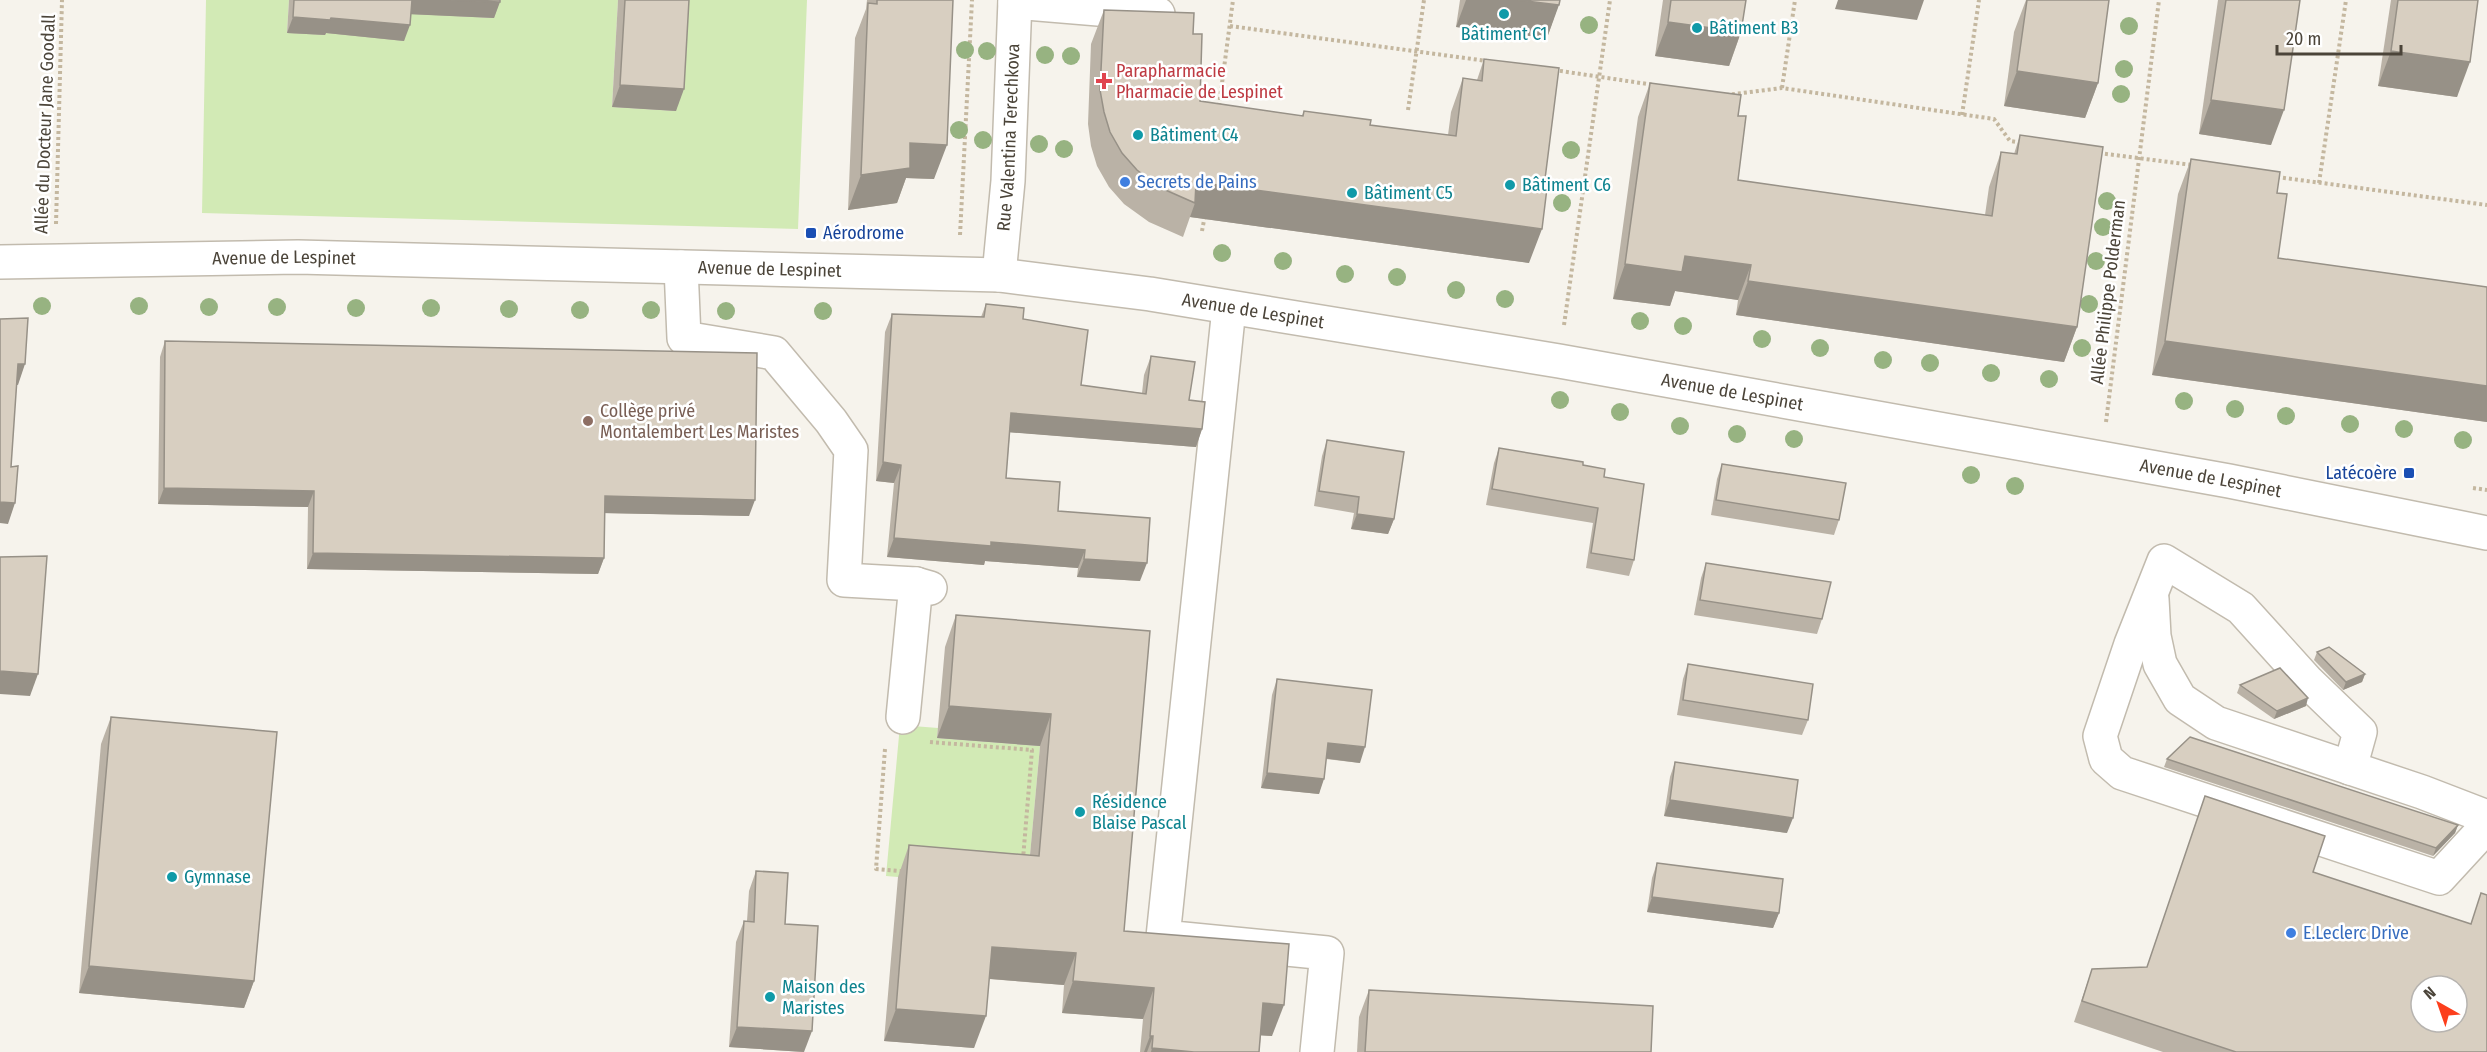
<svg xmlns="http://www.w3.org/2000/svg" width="2487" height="1052" viewBox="0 0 2487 1052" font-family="'Fira Sans Condensed',sans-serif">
  <rect width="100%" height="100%" fill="#f6f3ec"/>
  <g fill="#d2eab5">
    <polygon points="206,0 289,0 287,33 326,26 407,0 459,16 494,18 495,0 618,0 612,107 676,111 682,0 807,0 798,229 202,213"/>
    <polygon points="900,725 938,728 937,738 1040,746 1027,888 886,876"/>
  </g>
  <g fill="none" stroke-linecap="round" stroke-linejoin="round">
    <defs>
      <g id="minor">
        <polyline points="1015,2 1158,14"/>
        <path id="s1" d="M0,262L298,257L999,275L1150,294L1559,361L2229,481L2487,533"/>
        <polyline points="681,267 684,338 774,353 831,421 851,450 844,580 916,584 930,588"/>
        <path id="s2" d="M999,275L1008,181L1015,0"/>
        <polyline points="1229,308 1163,937 1327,953 1317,1052"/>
        <polyline points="2152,599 2154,636 2160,664 2180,699 2216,723 2422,792 2487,817"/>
        <polyline points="903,717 916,584"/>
        <polyline points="2350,768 2360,732 2308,682 2241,608 2164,561 2131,644 2100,736 2106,759 2122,773 2439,878 2487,826"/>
      </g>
    </defs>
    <use href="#minor" stroke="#c2bbae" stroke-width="36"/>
    <g stroke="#c4b79f" stroke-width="4" stroke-dasharray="3 3" stroke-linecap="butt">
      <polyline points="1230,26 1487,61"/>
      <polyline points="1554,70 1654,85"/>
      <polyline points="1782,88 1795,0"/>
      <polyline points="1726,95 1782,88 1994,119 2010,141 2023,143"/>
      <polyline points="1219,106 1233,0"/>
      <polyline points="1408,110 1424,0"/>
      <polyline points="1962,115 1979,0"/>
      <polyline points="2099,153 2192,165"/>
      <polyline points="2277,177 2487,205"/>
      <polyline points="2319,183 2346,0"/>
      <polyline points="56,224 62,0"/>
      <polyline points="1202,231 1205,215"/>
      <polyline points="960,235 972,0"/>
      <polyline points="1564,325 1610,0"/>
      <polyline points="2106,422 2159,0"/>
      <polyline points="2473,488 2487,490"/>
      <polyline points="930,742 1032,750 1023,859"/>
      <polyline points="885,749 876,869 912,872"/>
    </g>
    <use href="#minor" stroke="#fff" stroke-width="33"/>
  </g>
  <g fill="#97b381">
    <circle cx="1589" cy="25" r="9"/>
    <circle cx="2129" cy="26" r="9"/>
    <circle cx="965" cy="50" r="9"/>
    <circle cx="987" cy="51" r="9"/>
    <circle cx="1045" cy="55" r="9"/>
    <circle cx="1071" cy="56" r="9"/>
    <circle cx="2124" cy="69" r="9"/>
    <circle cx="2121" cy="94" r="9"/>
    <circle cx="959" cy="130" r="9"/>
    <circle cx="983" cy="140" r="9"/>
    <circle cx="1039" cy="144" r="9"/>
    <circle cx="1064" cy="149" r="9"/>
    <circle cx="1571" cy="150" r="9"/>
    <circle cx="2107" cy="201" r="9"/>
    <circle cx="1562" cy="203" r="9"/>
    <circle cx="2103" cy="227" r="9"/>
    <circle cx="1222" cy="253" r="9"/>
    <circle cx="1283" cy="261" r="9"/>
    <circle cx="2096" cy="261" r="9"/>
    <circle cx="1345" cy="274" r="9"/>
    <circle cx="1397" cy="277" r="9"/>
    <circle cx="1456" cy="290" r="9"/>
    <circle cx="1505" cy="299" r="9"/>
    <circle cx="2089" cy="304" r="9"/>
    <circle cx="42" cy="306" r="9"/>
    <circle cx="139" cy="306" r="9"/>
    <circle cx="209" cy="307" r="9"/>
    <circle cx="277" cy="307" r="9"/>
    <circle cx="356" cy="308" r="9"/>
    <circle cx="431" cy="308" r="9"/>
    <circle cx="509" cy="309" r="9"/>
    <circle cx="580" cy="310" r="9"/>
    <circle cx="651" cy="310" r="9"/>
    <circle cx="726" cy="311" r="9"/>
    <circle cx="823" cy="311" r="9"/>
    <circle cx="1640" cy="321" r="9"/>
    <circle cx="1683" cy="326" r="9"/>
    <circle cx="1762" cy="339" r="9"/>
    <circle cx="1820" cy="348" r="9"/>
    <circle cx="2082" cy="348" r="9"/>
    <circle cx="1883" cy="360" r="9"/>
    <circle cx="1930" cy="363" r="9"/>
    <circle cx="1991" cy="373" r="9"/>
    <circle cx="2049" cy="379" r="9"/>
    <circle cx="1560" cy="400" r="9"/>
    <circle cx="2184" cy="401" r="9"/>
    <circle cx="2235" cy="409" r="9"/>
    <circle cx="1620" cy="412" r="9"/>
    <circle cx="2286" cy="416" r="9"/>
    <circle cx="2350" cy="424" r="9"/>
    <circle cx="1680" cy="426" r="9"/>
    <circle cx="2404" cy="429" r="9"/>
    <circle cx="1737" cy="434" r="9"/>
    <circle cx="1794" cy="439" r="9"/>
    <circle cx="2463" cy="440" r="9"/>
    <circle cx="1971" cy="475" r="9"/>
    <circle cx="2015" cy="486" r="9"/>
  </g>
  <g fill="#bab2a6">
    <polygon points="289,0 500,0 494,18 410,14 404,41 326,33 325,35 287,33"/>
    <polygon points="618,0 689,0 676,111 612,107"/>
    <polygon points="867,0 953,0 934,179 906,178 897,203 848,210 855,38 866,9"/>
    <polygon points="1460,0 1560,0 1547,38 1456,27"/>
    <polygon points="1663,0 1746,0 1741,32 1729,66 1655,56"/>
    <polygon points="2026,0 2109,0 2098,83 2085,118 2004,106 2014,32"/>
    <polygon points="2218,0 2300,0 2271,145 2199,134"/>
    <polygon points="2391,0 2478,0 2457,97 2378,86"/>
    <polygon points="1104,10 1193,34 1200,101 1302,116 1304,111 1370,125 1448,135 1451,112 1463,78 1477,80 1484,59 1529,263 1190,217 1183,237 1149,222 1124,204 1109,187 1097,166 1091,146 1088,124 1091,44"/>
    <polygon points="1650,83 1738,116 1738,180 1985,215 1989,187 2001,152 2014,154 2020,135 2077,327 2064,362 1736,315 1738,300 1675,291 1670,306 1613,299 1638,117"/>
    <polygon points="2191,159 2277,193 2278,258 2487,287 2487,422 2152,375 2178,194"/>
    <polygon points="986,304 1023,319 1081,385 1142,393 1144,375 1151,356 1189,400 1202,429 1196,447 1010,432 1006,478 1058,511 1140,581 1077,577 1078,568 985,561 984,565 887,557 894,483 876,481 885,332 892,314 981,317"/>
    <polygon points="165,341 749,516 605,513 604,558 598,574 307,569 308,507 158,504 160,357"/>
    <polygon points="1327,440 1394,519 1388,534 1351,529 1354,513 1314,506 1322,456"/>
    <polygon points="1499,448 1583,465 1604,477 1634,560 1629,576 1586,568 1593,523 1486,505 1494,463"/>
    <polygon points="1722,464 1839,520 1834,535 1711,515 1717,479"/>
    <polygon points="1706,563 1822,619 1817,634 1694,615 1701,578"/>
    <polygon points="956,615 1150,631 1124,931 1272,1036 1261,1035 1259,1052 1140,1052 1143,1019 1062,1013 1064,985 989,979 974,1048 884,1041 898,877 909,845 1030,855 1040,746 937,738 945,647"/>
    <polygon points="2317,652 2365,674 2362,682 2343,690 2314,660"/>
    <polygon points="1688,664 1808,720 1802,735 1677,715 1683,679"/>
    <polygon points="1277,679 1360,763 1326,759 1319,794 1261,788 1272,695"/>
    <polygon points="2240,685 2306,706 2274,719 2237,693"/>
    <polygon points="111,717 254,981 244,1008 79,993 101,744"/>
    <polygon points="2167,759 2458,825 2455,833 2433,856 2164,767"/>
    <polygon points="1675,762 1787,833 1664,816 1670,777"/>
    <polygon points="2205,796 2313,872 2487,1052 2163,1052 2074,1022 2092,969 2147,967"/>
    <polygon points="1657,863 1779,913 1773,928 1647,912 1652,878"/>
    <polygon points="756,871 785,924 804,1052 729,1047 736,942 744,921 747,921 749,891"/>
    <polygon points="1369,990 1651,1052 1357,1052 1359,1017"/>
  </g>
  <g fill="#979187">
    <polygon points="411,0 450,0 500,2 494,18 406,14"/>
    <polygon points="1466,0 1518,0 1559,5 1547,38 1456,27"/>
    <polygon points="1838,0 1924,0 1917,20 1835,9"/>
    <polygon points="293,17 331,18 410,25 404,41 326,33 325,35 287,33"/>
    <polygon points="1668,22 1741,32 1729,66 1655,56"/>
    <polygon points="2391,51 2470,62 2457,97 2378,86"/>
    <polygon points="2017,71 2098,83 2085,118 2004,106"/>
    <polygon points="620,85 684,89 676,111 612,107"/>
    <polygon points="2211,100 2284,110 2271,145 2199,134"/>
    <polygon points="910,143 947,145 934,179 906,178 897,203 848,210 861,175"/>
    <polygon points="1196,182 1542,229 1529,263 1190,217 1195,203"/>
    <polygon points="1685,256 1751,265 1738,300 1675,291 1670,306 1613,299 1625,264"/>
    <polygon points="1748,281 2077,327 2064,362 1736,315"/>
    <polygon points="2165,341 2487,386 2487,422 2152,375"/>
    <polygon points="18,364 25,364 18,385 11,384"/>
    <polygon points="1011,413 1202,429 1196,447 1005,432"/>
    <polygon points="883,462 901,465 894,483 876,481"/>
    <polygon points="164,488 314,491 308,507 158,504"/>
    <polygon points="605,496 755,500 749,516 600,513"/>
    <polygon points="0,502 15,503 8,524 0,523"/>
    <polygon points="1357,514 1394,519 1388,534 1351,529"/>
    <polygon points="894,538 991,542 1085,550 1078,568 985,561 984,565 887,557"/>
    <polygon points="313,553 604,558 598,574 307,569"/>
    <polygon points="1084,559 1147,563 1140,581 1077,577"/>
    <polygon points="0,671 38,674 30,696 0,694"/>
    <polygon points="2365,674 2362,682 2343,690 2346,682"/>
    <polygon points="2308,698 2306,706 2274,719 2277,711"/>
    <polygon points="949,706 1051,714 1040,746 937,738"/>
    <polygon points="1328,743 1365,747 1360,763 1322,758"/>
    <polygon points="1267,773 1324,779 1319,794 1261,788"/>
    <polygon points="1670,800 1793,818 1787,833 1664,816"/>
    <polygon points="2458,825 2455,833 2433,856 2436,848"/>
    <polygon points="1652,897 1779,913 1773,928 1647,912"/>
    <polygon points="992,947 1076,953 1064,985 980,978"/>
    <polygon points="89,966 254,981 244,1008 79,993"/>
    <polygon points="1073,981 1154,988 1143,1019 1062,1013"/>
    <polygon points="1263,1003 1284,1005 1272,1036 1252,1035"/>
    <polygon points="896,1009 986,1016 974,1048 884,1041"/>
    <polygon points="737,1027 812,1031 804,1052 729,1047"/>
    <polygon points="1150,1036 1153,1036 1147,1052 1144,1052"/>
    <polygon points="1152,1048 1194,1052 1151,1052"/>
  </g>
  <g fill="#d8cfc1" stroke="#979187" stroke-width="1.5" fill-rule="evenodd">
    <polygon points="294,0 412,0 410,25 331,18 330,20 293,17"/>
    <polygon points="450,0 500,0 500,2"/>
    <polygon points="625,0 689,0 684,89 620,85"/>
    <polygon points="877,0 953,0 947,145 910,143 910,168 861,175 868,3 877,4"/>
    <polygon points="1518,0 1560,0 1559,5"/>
    <polygon points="1671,0 1746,0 1741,32 1668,22"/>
    <polygon points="2027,0 2109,0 2098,83 2017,71"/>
    <polygon points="2226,0 2300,0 2284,110 2211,100"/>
    <polygon points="2398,0 2478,0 2470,62 2391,51"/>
    <polygon points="1104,10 1194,13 1193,34 1202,34 1200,101 1303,116 1304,111 1371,120 1370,125 1456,136 1463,78 1482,81 1484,59 1559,68 1544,187 1547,188 1542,229 1196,182 1195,203 1161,188 1137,170 1122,153 1110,132 1104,112 1100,90"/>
    <polygon points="1650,83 1741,95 1738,116 1746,116 1738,180 1992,216 2001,152 2017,154 2020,135 2103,147 2077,327 1748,281 1751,265 1685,256 1682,272 1625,264"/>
    <polygon points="2191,159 2280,172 2277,193 2287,194 2278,258 2487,287 2487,386 2165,341"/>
    <polygon points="986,304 1024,308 1023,319 1088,330 1081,385 1146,394 1151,356 1195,362 1189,400 1205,402 1202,429 1011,413 1006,478 1060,482 1058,511 1150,518 1147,563 1084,559 1085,550 991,542 991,546 894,538 901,465 883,462 892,314 984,317"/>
    <polygon points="28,318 25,364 18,364 11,467 18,466 15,503 0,502 0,319"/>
    <polygon points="165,341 757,353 755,500 605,496 604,558 313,553 314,491 164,488"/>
    <polygon points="1327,440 1404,452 1394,519 1357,514 1359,497 1319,491"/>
    <polygon points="1499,448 1583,462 1583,465 1605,469 1604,477 1644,484 1634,560 1591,553 1598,508 1492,489"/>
    <polygon points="1722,464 1846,483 1839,520 1716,500"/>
    <polygon points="47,556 38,674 0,671 0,557"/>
    <polygon points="1706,563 1831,582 1822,619 1700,600"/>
    <polygon points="956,615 1150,631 1124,931 1289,944 1284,1005 1263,1003 1259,1052 1194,1052 1152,1048 1153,1036 1150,1036 1154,988 1073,981 1076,953 992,947 986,1016 896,1009 909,845 1039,856 1051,714 949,706"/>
    <polygon points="2329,647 2365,674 2346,682 2317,652"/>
    <polygon points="1688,664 1813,684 1808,720 1683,700"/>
    <polygon points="2280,668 2308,698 2277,711 2240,685"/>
    <polygon points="1277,679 1372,690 1365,747 1328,743 1324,779 1267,773"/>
    <polygon points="111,717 277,732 254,981 89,966"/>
    <polygon points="2190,737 2458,825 2436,848 2167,759"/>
    <polygon points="1675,762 1798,780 1793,818 1670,800"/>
    <path d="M2205,796L2325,836L2313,872L2471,924L2481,893L2487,895V1052H2236L2082,1001L2092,969L2147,967ZM2421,986H2457V1022H2421Z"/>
    <polygon points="1657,863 1783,879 1779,913 1652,897"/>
    <polygon points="756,871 788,873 785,924 818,926 812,1031 737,1027 744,921 754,922"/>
    <polygon points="1369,990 1653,1006 1651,1052 1365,1052"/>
  </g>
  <g fill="#0f9aa8" stroke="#fff" stroke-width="2">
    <circle cx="1504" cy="14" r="6"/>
    <circle cx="1697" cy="28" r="6"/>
    <circle cx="1138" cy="135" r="6"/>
    <circle cx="1510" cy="185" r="6"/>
    <circle cx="1352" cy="193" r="6"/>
    <circle cx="1080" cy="812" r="6"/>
    <circle cx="172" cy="877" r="6"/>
    <circle cx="770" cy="997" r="6"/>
  </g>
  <path fill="#e0444e" stroke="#fff" stroke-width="2" d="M1101 72h6v6h6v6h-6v6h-6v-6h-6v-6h6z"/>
  <g fill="#3f7fe0" stroke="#fff" stroke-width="2">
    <circle cx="1125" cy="182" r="6"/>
    <circle cx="2291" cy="933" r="6"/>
  </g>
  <g fill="#1a4fb4" stroke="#fff" stroke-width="2">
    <rect x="805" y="227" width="12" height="12" rx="3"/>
    <rect x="2403" y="467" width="12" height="12" rx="3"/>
  </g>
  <circle fill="#8d6e63" stroke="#fff" stroke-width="2" cx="588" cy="421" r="6"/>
  <g text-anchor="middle" stroke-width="5" stroke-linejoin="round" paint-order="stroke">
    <g font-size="18" fill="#0d838f" stroke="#fff" text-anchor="start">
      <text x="1709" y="34">Bâtiment B3</text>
      <text x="1504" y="40" text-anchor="middle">Bâtiment C1</text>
      <text x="1150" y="141">Bâtiment C4</text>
      <text x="1522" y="191">Bâtiment C6</text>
      <text x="1364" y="199">Bâtiment C5</text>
      <text x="1092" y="808">Résidence<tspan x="1092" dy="21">Blaise Pascal</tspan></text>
      <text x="184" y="883">Gymnase</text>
      <text x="782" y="993">Maison des<tspan x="782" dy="21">Maristes</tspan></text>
    </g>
    <g font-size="18" fill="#be3a42" stroke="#fff" text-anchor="start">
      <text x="1116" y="77">Parapharmacie<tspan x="1116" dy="21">Pharmacie de Lespinet</tspan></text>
    </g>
    <g font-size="18" fill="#4b4439" stroke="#fff">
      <text transform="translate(45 124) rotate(-88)" y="6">Allée du Docteur Jane Goodall</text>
      <text dy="6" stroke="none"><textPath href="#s2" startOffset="138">Rue Valentina Terechkova</textPath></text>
      <text dy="6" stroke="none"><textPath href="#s1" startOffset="284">Avenue de Lespinet</textPath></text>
      <text dy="6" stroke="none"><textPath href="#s1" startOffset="770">Avenue de Lespinet</textPath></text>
      <text transform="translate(2108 292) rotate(-83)" y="6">Allée Philippe Polderman</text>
      <text dy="6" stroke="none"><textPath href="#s1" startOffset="1256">Avenue de Lespinet</textPath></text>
      <text dy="6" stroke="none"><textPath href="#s1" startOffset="1742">Avenue de Lespinet</textPath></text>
      <text dy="6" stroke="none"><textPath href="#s1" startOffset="2228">Avenue de Lespinet</textPath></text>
    </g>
    <g font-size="18" fill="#366cbe" stroke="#fff" text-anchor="start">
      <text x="1137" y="188">Secrets de Pains</text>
      <text x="2303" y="939">E.Leclerc Drive</text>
    </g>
    <g font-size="18" fill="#164399" stroke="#fff" text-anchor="start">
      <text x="823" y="239">Aérodrome</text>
      <text x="2397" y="479" text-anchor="end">Latécoère</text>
    </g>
    <g font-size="18" fill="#785e54" stroke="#fff" text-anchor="start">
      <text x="600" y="417">Collège privé<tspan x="600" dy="21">Montalembert Les Maristes</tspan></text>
    </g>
  </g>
  <g transform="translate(2439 1004) rotate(320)"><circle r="28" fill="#ffffff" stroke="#b7b4b0" stroke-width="1.5"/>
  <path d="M0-4.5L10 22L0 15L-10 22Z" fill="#fc3f1d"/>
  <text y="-9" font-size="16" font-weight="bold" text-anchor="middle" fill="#4b4439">N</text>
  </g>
  <path d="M2277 45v9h124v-9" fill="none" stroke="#4b4439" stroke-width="3"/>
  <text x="2286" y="45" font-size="18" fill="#4b4439" stroke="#ffffff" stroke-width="4.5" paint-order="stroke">20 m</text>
</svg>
